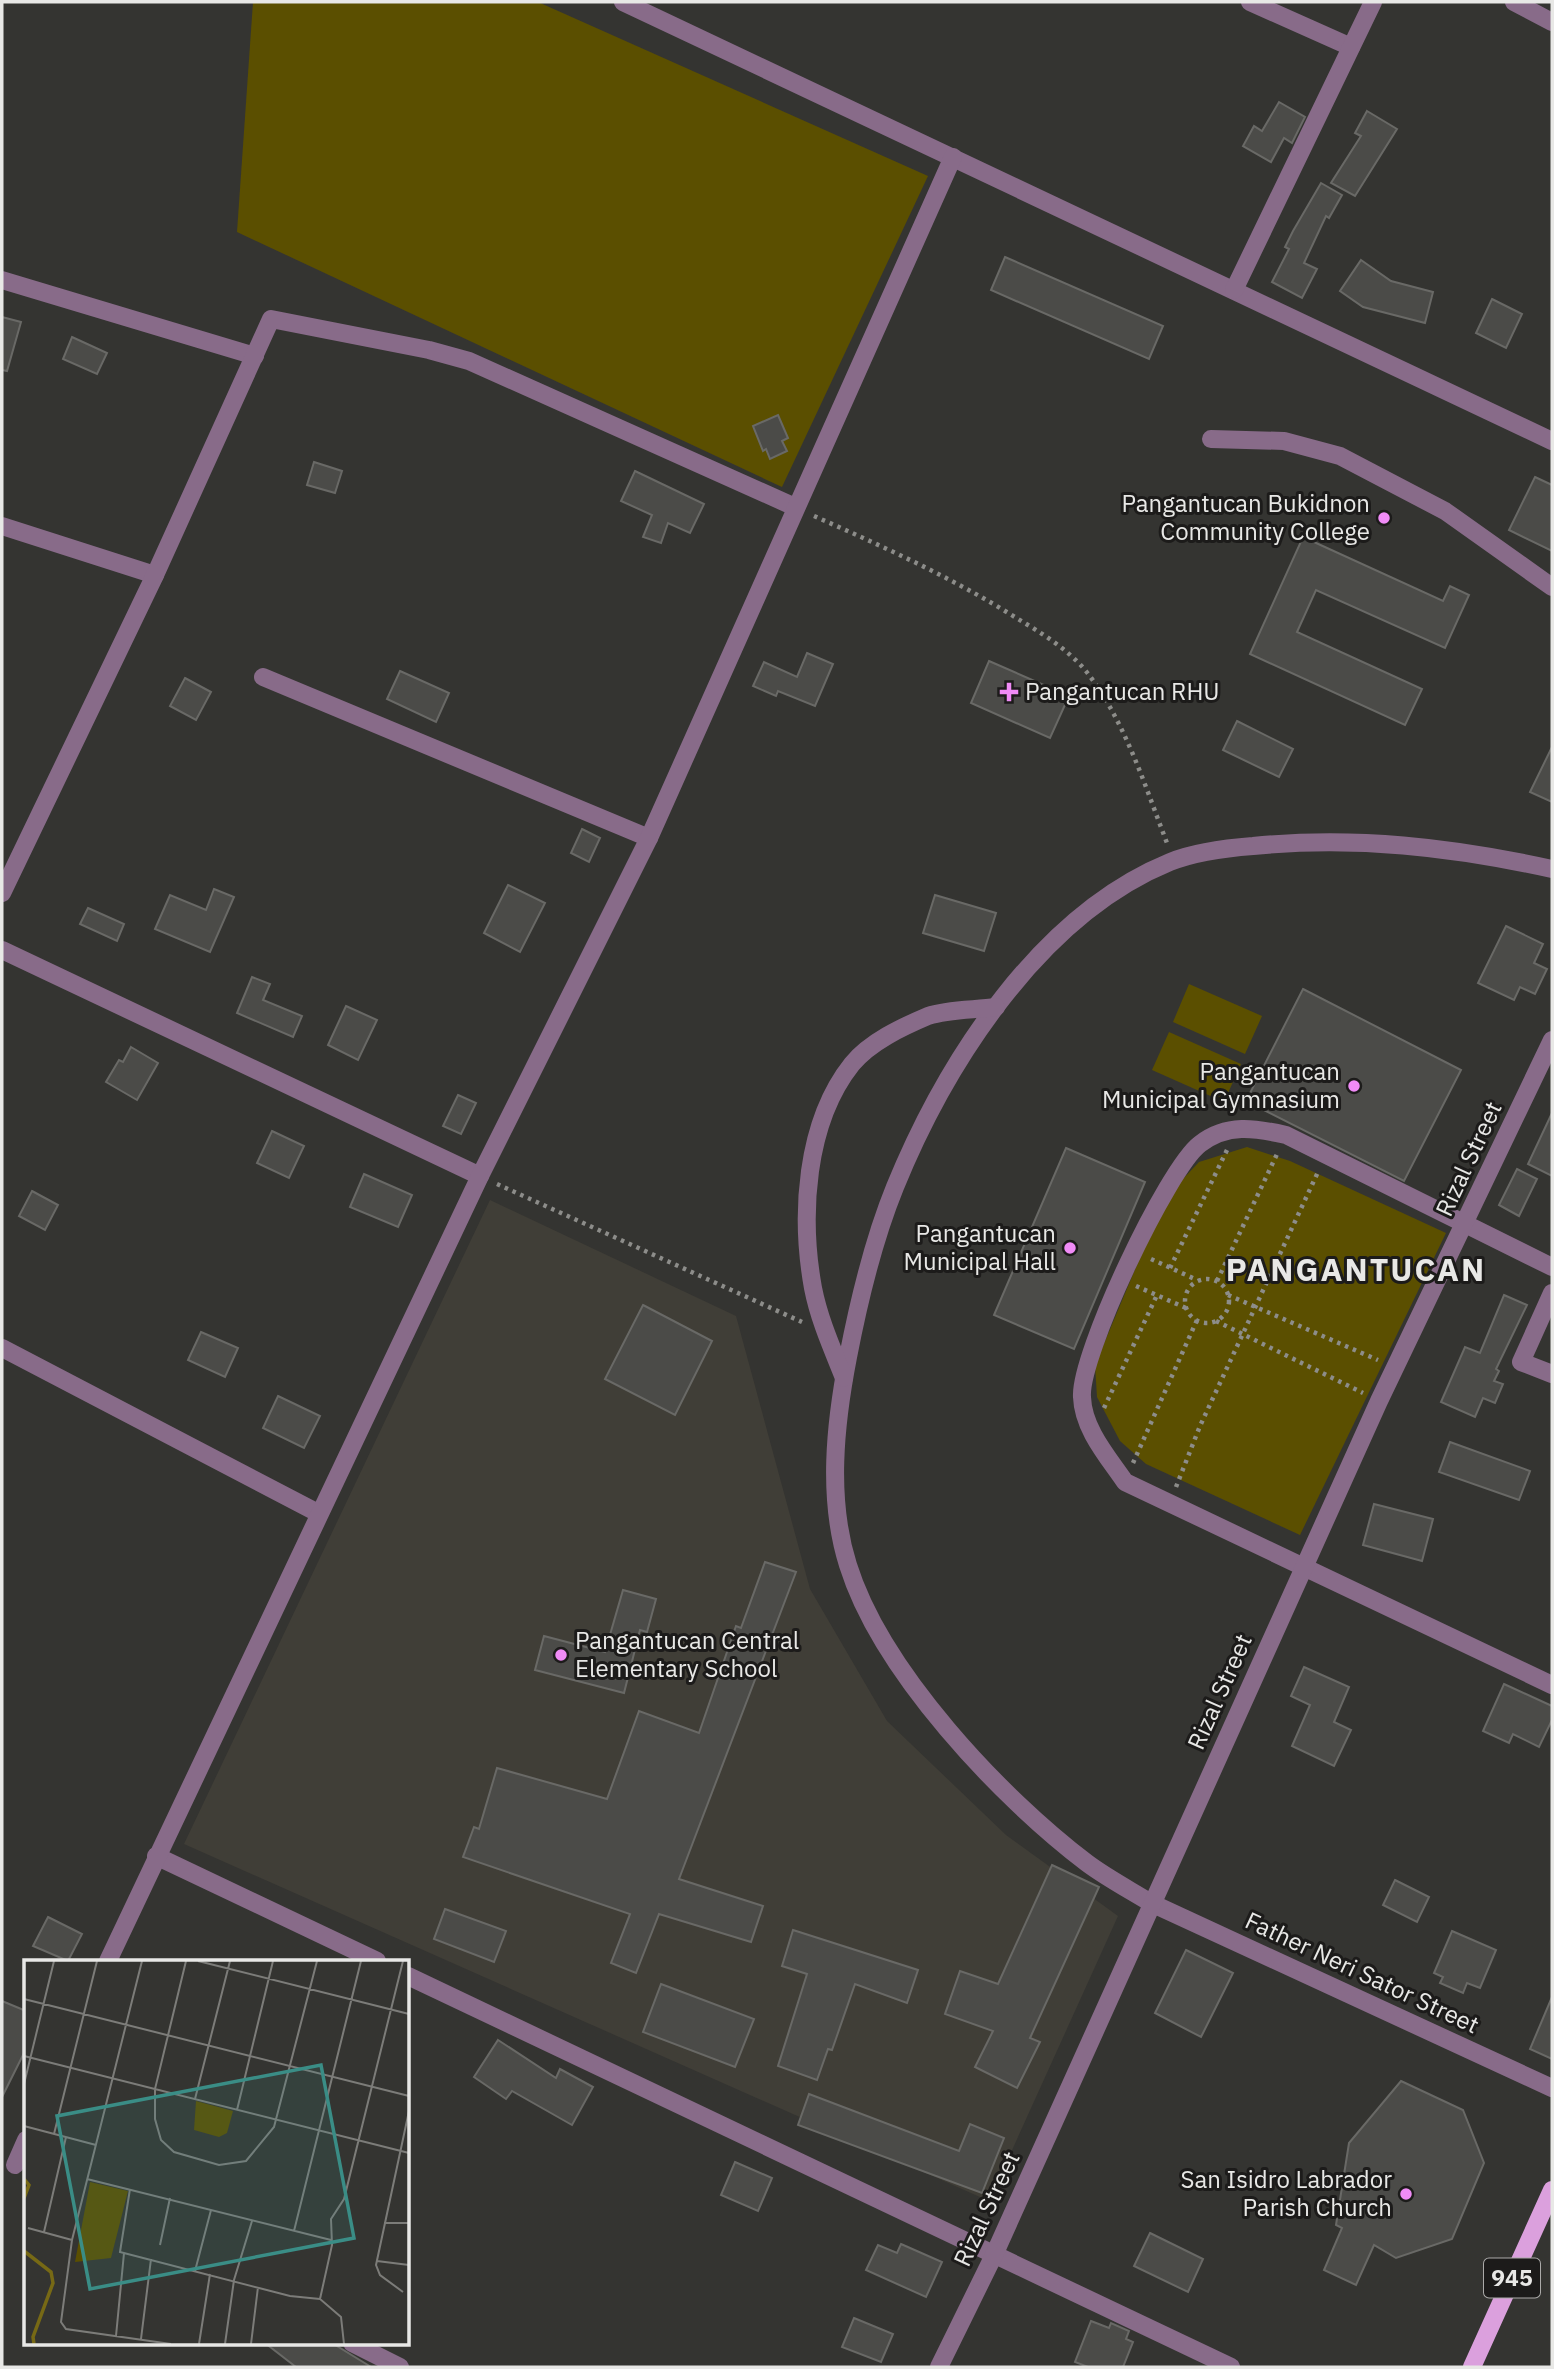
<svg xmlns="http://www.w3.org/2000/svg" width="1554" height="2369" viewBox="0 0 1554 2369" font-family="'IBM Plex Sans',sans-serif">
  <rect width="100%" height="100%" fill="#343431"/>
  <polygon fill="#403e37" points="490,1200 736,1316 810,1589 887,1721 1006,1835 1118,1916 989,2201 184,1844"/>
  <g fill="#5b4f00">
    <polygon points="253,2 538,2 928,176 782,487 237,232"/>
    <polygon points="1189,984 1262,1016 1245,1054 1173,1022"/>
    <polygon points="1169,1032 1241,1064 1224,1102 1152,1070"/>
    <polygon points="1247,1147 1290,1161 1446,1233 1300,1535 1146,1464 1120,1441 1097,1397 1095,1365 1165,1198 1199,1162"/>
  </g>
  <g fill="#4b4b48" stroke="#696966" stroke-width="2">
    <polygon points="1279,102 1305,117 1292,143 1284,138 1271,162 1243,146 1254,126 1262,131"/>
    <polygon points="1367,111 1397,129 1355,196 1331,183 1361,136 1355,133"/>
    <polygon points="1321,183 1342,195 1329,218 1326,216 1304,263 1317,269 1302,298 1272,282 1289,249 1285,247 1293,231"/>
    <polygon points="1005,257 1163,326 1149,359 991,290"/>
    <polygon points="1361,260 1391,281 1433,292 1425,323 1363,307 1340,291"/>
    <polygon points="1492,299 1522,314 1506,348 1476,333"/>
    <polygon points="2,317 21,322 7,371 2,370"/>
    <polygon points="72,337 107,353 97,374 63,359"/>
    <polygon points="778,415 788,438 782,441 787,451 770,459 766,449 763,451 753,426"/>
    <polygon points="314,462 342,471 335,493 307,485"/>
    <polygon points="635,471 704,504 690,533 668,523 661,543 643,537 652,515 621,501"/>
    <polygon points="1535,477 1552,485 1552,551 1509,530"/>
    <polygon points="1303,537 1443,601 1450,586 1469,595 1445,648 1316,590 1297,632 1422,689 1405,725 1250,654"/>
    <polygon points="807,653 833,664 815,706 778,691 776,696 753,686 764,662 797,677"/>
    <polygon points="989,661 1069,696 1050,738 971,703"/>
    <polygon points="400,671 449,693 436,722 387,699"/>
    <polygon points="185,678 211,692 196,720 170,706"/>
    <polygon points="1237,721 1293,749 1279,777 1223,750"/>
    <polygon points="1552,747 1552,802 1530,792"/>
    <polygon points="582,829 600,838 589,862 571,853"/>
    <polygon points="508,885 545,903 520,952 484,933"/>
    <polygon points="214,889 234,897 210,952 155,929 170,895 206,910"/>
    <polygon points="935,895 996,913 984,951 923,933"/>
    <polygon points="88,908 124,924 117,941 80,924"/>
    <polygon points="1506,926 1543,944 1534,963 1547,969 1535,994 1520,987 1514,1000 1478,983"/>
    <polygon points="252,977 270,984 263,1000 302,1016 293,1037 237,1013"/>
    <polygon points="1303,989 1461,1070 1404,1181 1246,1101"/>
    <polygon points="346,1006 377,1020 358,1060 328,1045"/>
    <polygon points="131,1047 158,1063 137,1100 106,1082 119,1060 123,1062"/>
    <polygon points="458,1095 476,1103 461,1134 443,1126"/>
    <polygon points="1552,1113 1552,1176 1528,1164"/>
    <polygon points="272,1131 304,1146 289,1178 257,1163"/>
    <polygon points="1066,1148 1145,1182 1074,1349 994,1315"/>
    <polygon points="1517,1169 1537,1179 1519,1216 1499,1205"/>
    <polygon points="364,1174 412,1195 398,1227 350,1207"/>
    <polygon points="32,1191 58,1205 45,1230 19,1216"/>
    <polygon points="1504,1295 1527,1305 1496,1369 1499,1371 1494,1381 1503,1384 1495,1403 1483,1398 1475,1417 1441,1402 1465,1347 1480,1353"/>
    <polygon points="643,1305 712,1341 675,1415 605,1379"/>
    <polygon points="201,1332 238,1348 225,1377 188,1360"/>
    <polygon points="278,1396 320,1416 304,1448 263,1428"/>
    <polygon points="1450,1442 1530,1471 1519,1500 1439,1472"/>
    <polygon points="1374,1504 1433,1519 1422,1561 1363,1545"/>
    <polygon points="765,1562 796,1572 679,1879 763,1906 751,1942 659,1914 636,1973 611,1963 630,1914 463,1857 474,1827 479,1829 497,1768 607,1799 639,1711 699,1733 736,1626 741,1628"/>
    <polygon points="623,1590 656,1599 647,1632 640,1630 624,1693 535,1670 544,1636 605,1652"/>
    <polygon points="1304,1667 1349,1687 1334,1722 1351,1730 1334,1766 1292,1746 1310,1705 1291,1696"/>
    <polygon points="1504,1684 1552,1706 1552,1720 1539,1747 1513,1734 1509,1743 1483,1731"/>
    <polygon points="1052,1865 1099,1887 1030,2038 1040,2042 1017,2088 975,2067 993,2031 945,2014 960,1971 998,1984"/>
    <polygon points="1395,1880 1429,1897 1417,1922 1383,1905"/>
    <polygon points="445,1909 506,1931 494,1962 434,1939"/>
    <polygon points="48,1917 82,1934 68,1961 33,1946"/>
    <polygon points="793,1930 918,1970 907,2003 855,1984 832,2050 828,2049 817,2080 778,2066 807,1974 782,1966"/>
    <polygon points="1452,1931 1496,1950 1480,1988 1467,1983 1463,1993 1440,1983 1443,1977 1434,1973"/>
    <polygon points="1186,1950 1233,1973 1201,2037 1155,2013"/>
    <polygon points="661,1984 754,2019 735,2067 643,2032"/>
    <polygon points="1552,1997 1552,2059 1530,2049"/>
    <polygon points="2,2001 26,2011 26,2049 2,2097"/>
    <polygon points="498,2040 556,2078 560,2069 593,2087 572,2125 512,2091 506,2099 474,2077"/>
    <polygon points="1401,2081 1463,2110 1484,2163 1452,2239 1396,2258 1374,2245 1356,2285 1324,2270 1342,2228 1336,2225 1349,2143"/>
    <polygon points="809,2094 959,2151 970,2124 1004,2138 982,2193 798,2125"/>
    <polygon points="735,2162 772,2178 758,2211 721,2195"/>
    <polygon points="1150,2233 1203,2259 1188,2292 1134,2266"/>
    <polygon points="901,2244 942,2262 926,2297 866,2270 878,2245 897,2253"/>
    <polygon points="854,2318 893,2334 881,2362 842,2347"/>
    <polygon points="1091,2321 1109,2328 1111,2323 1129,2331 1126,2339 1133,2342 1123,2367 1088,2367 1075,2362"/>
    <polygon points="265,2343 332,2343 371,2367 296,2367"/>
  </g>
  <g fill="none" stroke-linecap="round" stroke-linejoin="round">
    <g stroke="#8d8d8a" stroke-width="4.5" stroke-dasharray="3.5 5" stroke-linecap="butt">
      <path d="M814,516C884,547 953,578 1018,619C1043,634 1071,651 1089,675C1126,724 1145,786 1167,843"/>
      <polyline points="497,1184 802,1322"/>
      <polyline points="1151,1259 1197,1280"/>
      <polyline points="1170,1268 1227,1150"/>
      <circle cx="1207" cy="1301" r="22"/>
      <polyline points="1217,1281 1278,1152"/>
      <polyline points="1136,1286 1186,1308"/>
      <polyline points="1228,1295 1378,1360"/>
      <polyline points="1216,1321 1363,1393"/>
      <polyline points="1104,1408 1157,1295"/>
      <polyline points="1133,1463 1197,1320"/>
      <polyline points="1176,1487 1200,1426 1318,1172"/>
    </g>
    <g stroke="#886b89" stroke-width="18">
      <polyline points="623,2 1552,441"/>
      <polyline points="1250,2 1351,47"/>
      <polyline points="1514,2 1552,22"/>
      <polyline points="2,280 255,356"/>
      <polyline points="1234,290 1373,2"/>
      <polyline points="1211,439 1284,441 1340,456 1445,511 1552,587"/>
      <polyline points="2,526 155,575"/>
      <polyline points="263,677 649,838"/>
      <path d="M1552,869C1452,847 1355,836 1253,846C1226,848 1195,852 1170,862C1040,915 946,1062 895,1187C873,1241 859,1300 848,1357C835,1424 827,1499 848,1565C881,1671 1000,1797 1087,1863C1107,1878 1130,1890 1151,1903L1552,2088"/>
      <polyline points="2,893 155,575 271,319 429,350 469,361 795,507"/>
      <polyline points="2,950 480,1176"/>
      <path d="M1552,1267L1286,1135C1255,1128 1227,1123 1200,1144C1167,1169 1079,1356 1082,1397C1083,1429 1108,1457 1125,1482L1552,1685"/>
      <polyline points="1552,1293 1521,1362 1552,1374"/>
      <polyline points="2,1348 318,1513"/>
      <path d="M844,1378C832,1348 819,1319 813,1288C800,1216 805,1123 852,1064C870,1042 902,1027 928,1016C948,1009 975,1010 996,1007"/>
      <polyline points="156,1856 377,1961"/>
      <polyline points="108,1961 480,1176 649,838 953,157"/>
      <polyline points="408,1976 1231,2367"/>
      <polyline points="15,2165 26,2140"/>
      <polyline points="352,2343 400,2367"/>
      <polyline points="939,2367 994,2255 1379,1401 1552,1040"/>
    </g>
    <polyline stroke="#dba0dd" stroke-width="18" points="1472,2367 1552,2190"/>
  </g>
  <g fill="#f08bf6" stroke="#1c1b1a" stroke-width="2.5">
    <circle cx="1384" cy="518" r="7"/>
    <path d="M1005.5 681.5h7v7h7v7h-7v7h-7v-7h-7v-7h7z"/>
    <circle cx="1354" cy="1086" r="7"/>
    <circle cx="1070" cy="1248" r="7"/>
    <circle cx="561" cy="1655" r="7"/>
    <circle cx="1406" cy="2194" r="7"/>
  </g>
  <g text-anchor="middle" stroke-width="6" stroke-linejoin="round" paint-order="stroke">
    <rect fill="#1c1b1a" stroke="#abaaa9" stroke-width="2" x="1484" y="2258.5" width="56" height="39" rx="5"/>
    <g font-size="23" font-weight="bold" fill="#e8e8e6">
      <text x="1512" y="2286">945</text>
    </g>
    <g font-size="24" fill="#e8e8e6" stroke="#1c1b1a" text-anchor="end">
      <text x="1370" y="512">Pangantucan Bukidnon<tspan x="1370" dy="28">Community College</tspan></text>
      <text x="1025" y="700" text-anchor="start">Pangantucan RHU</text>
      <text x="1340" y="1080">Pangantucan<tspan x="1340" dy="28">Municipal Gymnasium</tspan></text>
      <text x="1056" y="1242">Pangantucan<tspan x="1056" dy="28">Municipal Hall</tspan></text>
      <text x="575" y="1649" text-anchor="start">Pangantucan Central<tspan x="575" dy="28">Elementary School</tspan></text>
      <text x="1392" y="2188">San Isidro Labrador<tspan x="1392" dy="28">Parish Church</tspan></text>
    </g>
    <g font-size="24" fill="#e8e8e6" stroke="#1c1b1a">
      <text transform="translate(1469 1159) rotate(-65)" y="8">Rizal Street</text>
      <text transform="translate(1220 1692) rotate(-66)" y="8">Rizal Street</text>
      <text transform="translate(1362 1973) rotate(25)" y="8">Father Neri Sator Street</text>
      <text transform="translate(987 2209) rotate(-65)" y="8">Rizal Street</text>
    </g>
    <g font-size="32" font-weight="bold" letter-spacing="2" fill="#e8e8e6" stroke="#1c1b1a">
      <text x="1356" y="1281">PANGANTUCAN</text>
    </g>
  </g>
  <g transform="translate(24 1960)">
    <rect width="385" height="385" fill="#343431"/>
    <path d="M172,141L209,151L203,173L195,177L170,170ZM66,222L104,231L87,298L51,302Z" fill="#5b4f00"/>
    <path fill="none" stroke="#776915" stroke-width="3.5" d="M0,219L5,225L0,238M0,291L27,312L29,323L9,377L10,384"/>
    <path fill="none" stroke="#7c7c79" stroke-width="2" d="M118,1L48,280L37,362L42,369L147,384M162,1L131,129V159L137,180L150,192L195,205L222,201L250,167L293,1M174,1L385,54M0,39L385,136M0,96L385,193M0,124L30,1M171,139L206,1M213,150L249,1M0,166L72,185M30,174L73,1M63,219L307,280M106,229L96,292L266,336L296,339M360,263H385M4,268L48,280M270,271L337,1M20,272L42,177M136,285L146,238M353,301L385,305M171,311L187,250M379,332L356,315L352,305L385,151M92,376L100,293M117,379L127,299M175,384L186,314M201,384L210,320L228,261M227,384L234,327M320,384L317,357L296,339L308,285L307,259L320,239L379,1"/>
    <path fill="#3a8d86" fill-opacity="0.15" stroke="#3a8d86" stroke-width="3.5" d="M297,105L330,278L66,329L33,156Z"/>
    <rect width="385" height="385" fill="none" stroke="#e8e8e6" stroke-width="3.5"/>
  </g>
  <rect width="1554" height="2369" fill="none" stroke="#e8e8e6" stroke-width="7"/>
</svg>
